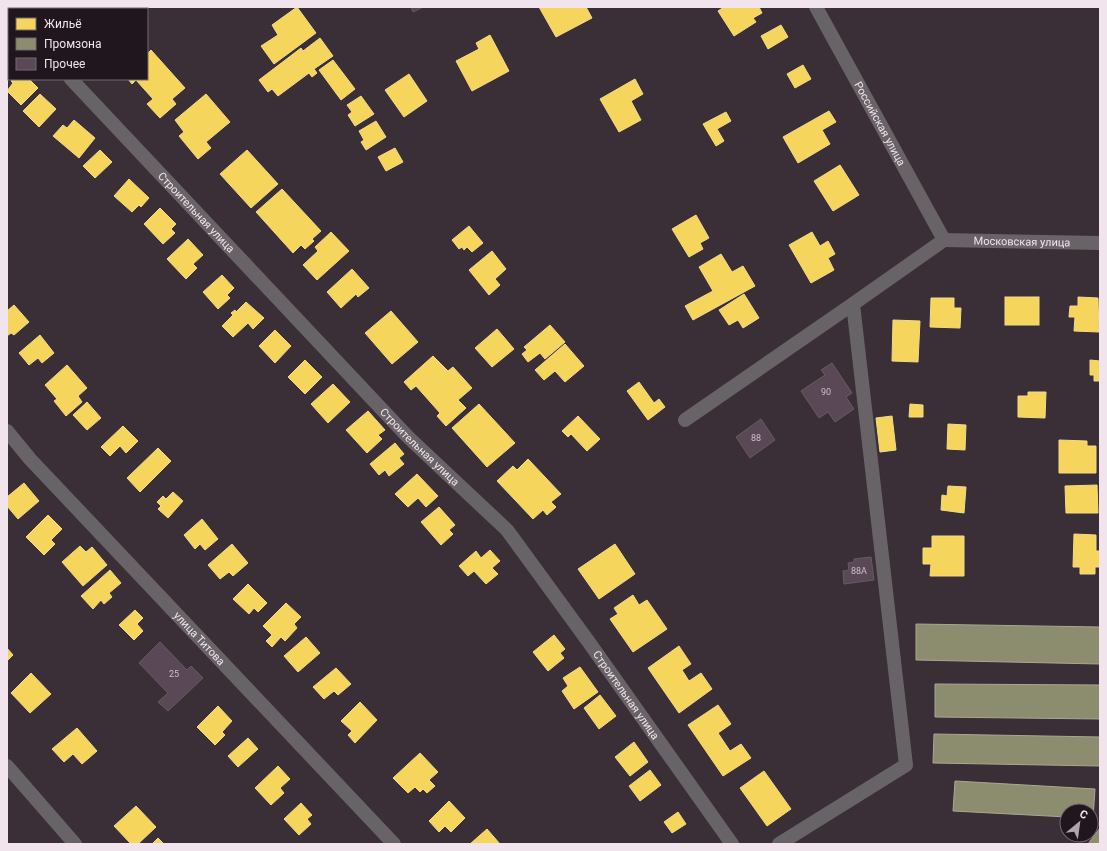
<svg xmlns="http://www.w3.org/2000/svg" width="1107" height="851" viewBox="0 0 1107 851" font-family="Roboto,sans-serif">
  <rect width="100%" height="100%" fill="#3a2f37"/>
  <g fill="#f6d55c" stroke="#f5da88">
    <polygon points="59,7 74,7 72,9 61,9"/>
    <polygon points="96,7 115,7 117,9 94,9"/>
    <polygon points="297,7 316,33 274,64 261,46 278,35 272,25"/>
    <polygon points="539,7 586,7 592,18 556,37"/>
    <polygon points="724,7 759,7 762,13 753,18 756,22 734,36 718,11"/>
    <polygon points="781,25 788,37 768,49 761,36"/>
    <polygon points="490,35 509,71 472,91 456,61 479,49 476,43"/>
    <polygon points="320,38 333,56 314,69 317,73 312,77 309,73 278,96 272,89 268,92 259,80 301,48 303,51"/>
    <polygon points="151,50 185,88 172,99 176,104 160,118 147,104 153,99 136,80 132,84 128,79 147,79 147,54"/>
    <polygon points="333,60 355,89 341,100 319,70"/>
    <polygon points="803,65 811,79 795,88 787,74"/>
    <polygon points="409,74 427,101 404,117 385,90"/>
    <polygon points="14,79 29,79 38,88 21,105 7,91 13,83 11,81"/>
    <polygon points="635,79 643,94 631,101 641,120 619,132 600,99"/>
    <polygon points="40,94 56,109 39,127 23,111"/>
    <polygon points="206,94 230,122 206,142 211,148 198,159 179,136 184,132 175,120"/>
    <polygon points="361,96 374,114 355,126 348,115 352,112 347,105"/>
    <polygon points="829,111 836,122 822,130 830,144 798,163 783,137"/>
    <polygon points="726,112 731,121 717,129 724,141 716,146 703,124"/>
    <polygon points="74,120 95,138 79,158 53,136 63,125 67,128"/>
    <polygon points="376,121 386,137 366,150 361,142 364,140 359,131"/>
    <polygon points="395,148 403,162 386,171 378,157"/>
    <polygon points="100,150 112,162 95,178 83,166"/>
    <polygon points="247,150 278,184 251,208 220,174"/>
    <polygon points="840,165 859,195 833,211 814,181"/>
    <polygon points="129,179 149,198 141,207 139,205 132,212 114,196"/>
    <polygon points="282,189 321,231 312,239 314,241 305,249 301,245 293,253 256,212"/>
    <polygon points="160,208 176,224 171,229 175,233 163,244 144,224"/>
    <polygon points="696,215 709,238 700,243 703,249 689,257 672,229"/>
    <polygon points="469,226 483,243 472,252 467,247 464,250 462,247 459,249 452,240"/>
    <polygon points="331,232 349,251 317,280 303,265 318,251 315,247"/>
    <polygon points="812,232 820,246 828,241 835,254 828,258 834,270 811,283 789,245"/>
    <polygon points="188,239 203,255 193,264 197,268 186,279 167,259"/>
    <polygon points="492,251 506,269 495,279 500,285 489,295 469,270"/>
    <polygon points="721,254 732,272 743,266 755,286 693,320 685,306 713,291 699,267"/>
    <polygon points="352,269 369,288 358,297 356,294 341,308 327,292"/>
    <polygon points="222,275 234,288 227,295 230,298 218,309 203,292"/>
    <polygon points="744,294 759,318 743,328 738,320 729,325 719,310"/>
    <rect x="1005" y="297" width="34" height="28"/>
    <polygon points="1078,297 1098,298 1099,332 1074,331 1075,317 1069,317 1070,306 1078,306"/>
    <polygon points="931,298 954,298 954,308 961,308 960,328 930,327"/>
    <polygon points="246,302 264,318 253,329 248,323 233,337 222,326 233,315 231,313 235,310 236,312"/>
    <polygon points="14,305 29,322 14,335 11,333 7,336 7,311"/>
    <polygon points="391,311 418,342 392,364 365,333"/>
    <polygon points="893,320 920,321 918,362 892,361"/>
    <polygon points="550,325 565,342 545,359 540,353 528,362 522,354 527,350 524,347"/>
    <polygon points="497,329 514,349 492,367 475,348"/>
    <polygon points="275,330 291,346 275,363 259,346"/>
    <polygon points="40,335 54,353 42,363 38,358 29,365 19,353"/>
    <polygon points="565,344 584,366 565,382 555,371 544,380 535,370"/>
    <polygon points="433,356 448,371 453,367 472,388 458,400 466,408 446,426 437,416 440,413 416,386 411,390 404,382"/>
    <polygon points="305,360 322,377 305,394 288,377"/>
    <polygon points="1090,360 1100,361 1100,381 1094,381 1094,375 1090,375"/>
    <polygon points="67,365 87,388 78,396 82,402 66,416 54,401 57,399 45,385"/>
    <polygon points="639,382 654,403 659,399 665,407 648,420 627,391"/>
    <polygon points="333,384 350,402 328,423 311,404"/>
    <polygon points="1028,392 1046,392 1045,418 1018,417 1018,396 1028,396"/>
    <polygon points="87,402 101,418 87,430 73,415"/>
    <polygon points="479,404 515,443 487,467 452,428"/>
    <polygon points="910,404 923,405 923,417 909,417"/>
    <polygon points="368,411 385,430 378,435 382,439 367,453 346,430"/>
    <polygon points="578,416 600,439 587,451 571,434 568,437 562,431"/>
    <polygon points="892,416 896,450 880,452 876,418"/>
    <polygon points="948,424 966,425 965,450 947,449"/>
    <polygon points="123,426 138,441 126,453 120,446 110,456 101,447"/>
    <polygon points="1059,440 1087,441 1087,446 1096,446 1096,473 1059,473"/>
    <polygon points="395,443 404,454 399,458 404,464 389,476 385,470 379,475 370,464"/>
    <polygon points="158,448 171,461 140,492 127,478"/>
    <polygon points="528,459 561,494 551,502 556,507 547,515 543,510 533,519 497,481 513,466 517,470"/>
    <polygon points="417,474 438,496 426,507 418,498 408,507 395,494"/>
    <polygon points="24,483 39,501 18,519 7,506 7,497"/>
    <polygon points="1097,485 1098,513 1066,513 1065,486"/>
    <polygon points="948,486 966,487 964,513 941,510 942,495 947,496"/>
    <polygon points="173,492 183,501 168,518 158,509 161,506 157,502 163,496 166,499"/>
    <polygon points="439,507 455,525 449,530 453,534 441,545 421,522"/>
    <polygon points="48,515 62,529 51,540 55,544 44,555 26,537"/>
    <polygon points="202,519 218,539 205,550 200,544 195,549 184,535"/>
    <polygon points="1074,534 1096,535 1096,551 1100,551 1100,567 1095,567 1095,574 1080,574 1080,567 1073,567"/>
    <polygon points="932,536 964,536 964,576 930,576 931,564 923,564 923,548 932,548"/>
    <polygon points="232,544 248,563 233,576 229,572 220,579 208,565"/>
    <polygon points="615,544 635,574 599,599 578,569"/>
    <polygon points="80,546 86,552 92,547 107,565 83,586 62,562"/>
    <polygon points="490,550 500,561 492,568 498,574 486,584 474,571 468,576 459,566 476,551 481,558"/>
    <polygon points="110,570 121,583 109,593 112,597 104,604 101,600 93,609 81,596"/>
    <polygon points="248,584 267,603 258,612 254,608 249,614 233,599"/>
    <polygon points="633,595 639,605 647,600 667,629 633,652 610,619 618,614 614,608"/>
    <polygon points="286,603 301,617 294,624 297,628 285,641 281,637 272,647 266,641 272,635 263,626"/>
    <polygon points="135,610 143,618 137,624 143,631 134,640 119,625"/>
    <polygon points="554,635 565,649 560,653 564,658 548,671 533,652"/>
    <polygon points="306,637 320,653 298,672 284,656"/>
    <polygon points="679,646 691,664 682,670 689,681 701,673 712,689 679,713 648,668"/>
    <polygon points="7,648 13,655 7,661"/>
    <polygon points="580,667 598,692 574,709 562,691 568,686 563,678"/>
    <polygon points="336,668 351,684 338,695 334,691 324,699 313,687"/>
    <polygon points="31,673 51,694 30,713 11,693"/>
    <polygon points="600,695 616,716 599,729 584,708"/>
    <polygon points="360,702 377,720 355,743 348,735 352,731 341,721"/>
    <polygon points="718,705 731,724 718,733 730,751 741,744 751,758 723,776 688,725"/>
    <polygon points="218,706 232,721 222,732 225,735 215,745 197,727"/>
    <polygon points="77,728 97,751 82,764 73,754 64,762 52,749"/>
    <polygon points="248,738 258,749 238,767 228,756"/>
    <polygon points="634,742 648,762 630,776 615,757"/>
    <polygon points="420,753 438,772 429,780 435,786 427,793 423,789 420,792 415,787 408,793 393,778"/>
    <polygon points="278,766 290,779 280,788 284,793 271,805 255,788"/>
    <polygon points="650,770 661,785 640,801 629,786"/>
    <polygon points="764,771 791,809 767,826 740,788"/>
    <polygon points="449,801 465,818 451,832 445,826 439,832 429,821"/>
    <polygon points="301,803 312,815 307,819 311,824 299,835 284,819"/>
    <polygon points="136,806 156,827 138,844 131,844 114,826"/>
    <polygon points="678,812 686,824 672,833 664,822"/>
    <polygon points="487,829 500,844 470,844"/>
    <polygon points="158,838 164,844 152,844"/>
  </g>
  <g fill="#8c8c6e" stroke="#aba694">
    <polygon points="916,624 1100,627 1100,664 916,660"/>
    <polygon points="935,684 1100,685 1100,719 935,717"/>
    <polygon points="934,734 1100,737 1100,766 933,763"/>
    <polygon points="955,781 1095,789 1093,819 1091,819 1091,811 1067,811 1067,817 953,811"/>
    <polygon points="1100,828 1100,844 1088,844"/>
  </g>
  <g fill="#5a4856" stroke="#655c62">
    <polygon points="411,7 423,7 413,12"/>
    <polygon points="832,363 852,393 846,397 854,409 835,422 828,412 819,418 801,391 825,375 821,370"/>
    <polygon points="761,419 775,440 750,458 736,437"/>
    <polygon points="871,557 874,580 844,584 843,571 849,570 848,563 854,562 854,559"/>
    <polygon points="160,642 187,670 191,666 203,678 168,711 158,702 168,693 139,663"/>
  </g>
  <g fill="none" stroke-linecap="round" stroke-linejoin="round">
    <g stroke="#676366" stroke-width="14">
      <path id="s1" d="M816,7L944,240"/>
      <polyline points="7,11 9,13"/>
      <path id="s2" d="M71,79L408,437L507,530L588,641L732,844"/>
      <path id="s3" d="M944,240L1100,243"/>
      <polyline points="685,420 853,304"/>
      <path id="s4" d="M7,431L30,459L394,844"/>
      <polyline points="7,766 75,844"/>
      <polyline points="779,844 906,765 853,304 944,240"/>
    </g>
  </g>
  <g text-anchor="middle" stroke-width="4" stroke-linejoin="round" paint-order="stroke">
    <g font-size="9" fill="#ccbdc7">
      <text x="826" y="395">90</text>
      <text x="756" y="441">88</text>
      <text x="859" y="574">88А</text>
      <text x="174" y="677">25</text>
    </g>
    <g font-size="11" fill="#f2e4ed" stroke="#20161d">
      <text dy="4" stroke="none"><textPath href="#s1" startOffset="133">Российская улица</textPath></text>
      <text dy="4" stroke="none"><textPath href="#s2" startOffset="183">Строительная улица</textPath></text>
      <text dy="4" stroke="none"><textPath href="#s3" startOffset="78">Московская улица</textPath></text>
      <text dy="4" stroke="none"><textPath href="#s2" startOffset="507">Строительная улица</textPath></text>
      <text dy="4" stroke="none"><textPath href="#s4" startOffset="283">улица Титова</textPath></text>
      <text dy="4" stroke="none"><textPath href="#s2" startOffset="831">Строительная улица</textPath></text>
    </g>
  </g>
  <rect width="1107" height="851" fill="none" stroke="#f2e4ed" stroke-width="16"/>
  <rect x="8" y="8" width="140" height="72" fill="#20161d" stroke="#746870"/>
  <rect x="16" y="18" width="20" height="12" fill="#f6d55c" stroke="#746870"/>
  <text x="44" y="28" font-size="12" fill="#f2e4ed">Жильё</text>
  <rect x="16" y="38" width="20" height="12" fill="#8c8c6e" stroke="#746870"/>
  <text x="44" y="48" font-size="12" fill="#f2e4ed">Промзона</text>
  <rect x="16" y="58" width="20" height="12" fill="#5a4856" stroke="#746870"/>
  <text x="44" y="68" font-size="12" fill="#f2e4ed">Прочее</text>
  <g transform="translate(1079 823) rotate(29)"><circle r="19" fill="#20161d" stroke="#746870"/>
  <path d="M0-3L7 15L0 10L-7 15Z" fill="#b2a5ad"/>
  <text y="-6" font-size="11" font-weight="bold" text-anchor="middle" fill="#f2e4ed">С</text>
  </g>
</svg>
